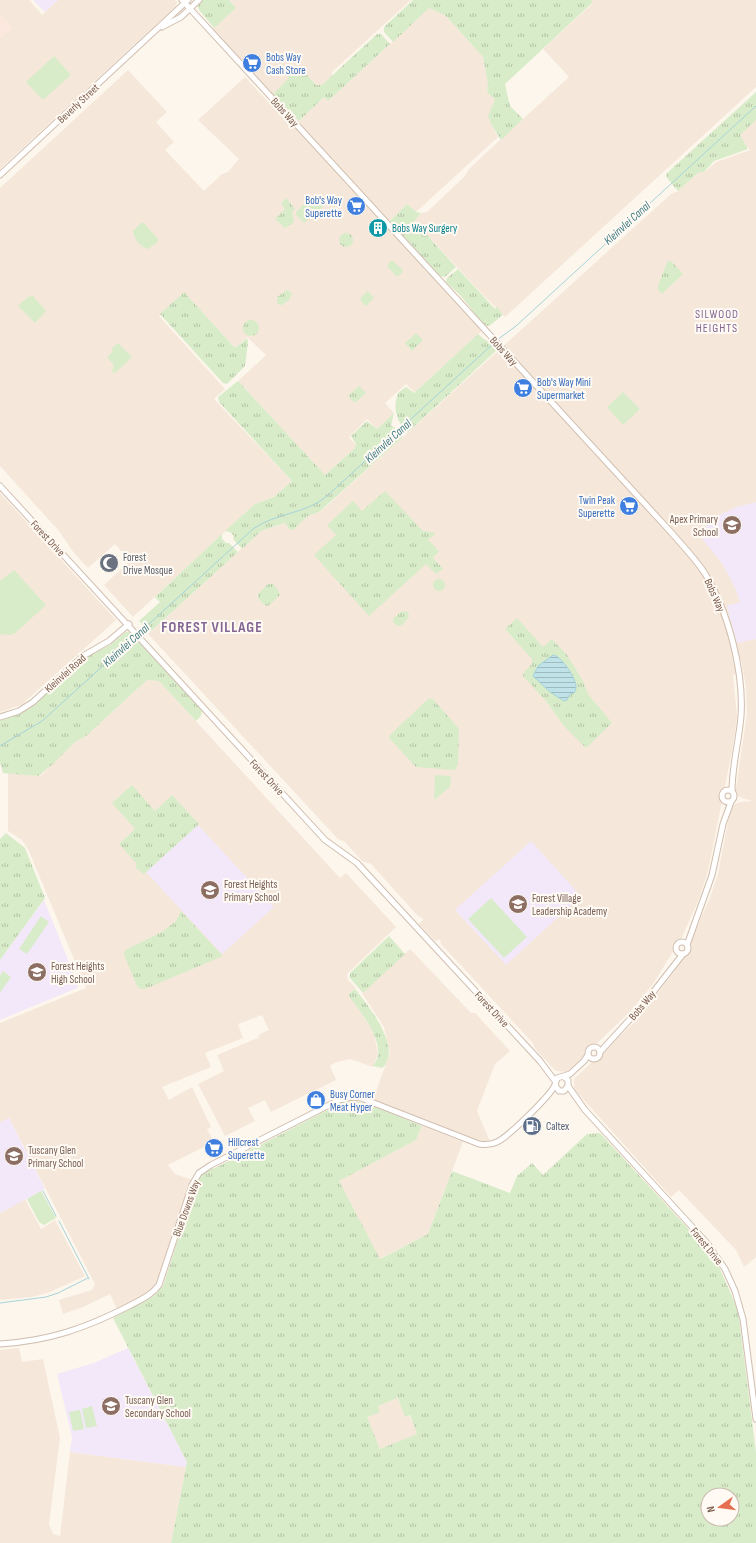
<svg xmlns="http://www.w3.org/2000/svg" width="756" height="1543" viewBox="0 0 756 1543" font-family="'Sofia Sans Condensed',sans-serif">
  <defs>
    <pattern id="grass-tufts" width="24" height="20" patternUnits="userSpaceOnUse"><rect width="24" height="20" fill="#d8ecc9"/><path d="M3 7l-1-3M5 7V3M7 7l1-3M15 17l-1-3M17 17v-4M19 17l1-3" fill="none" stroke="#b4c2a5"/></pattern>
    <pattern id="water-rules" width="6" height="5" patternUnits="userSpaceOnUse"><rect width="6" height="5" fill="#bfe3e8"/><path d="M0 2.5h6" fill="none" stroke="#a0bbbe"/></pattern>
  </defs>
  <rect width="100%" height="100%" fill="#fdf6ec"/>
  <g fill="#f5e8da">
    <polygon points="0,0 29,0 42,15 58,0 175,0 177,2 175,7 0,169 0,38 11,27 0,15"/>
    <polygon points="229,0 411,0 333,71 331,77 322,85 316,85 299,66 294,68 290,78 271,96 211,30 236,8"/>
    <polygon points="591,0 756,0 756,87 505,317 483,295 413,220 421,213 427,212 465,176 469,169 487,152 569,77 543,49 593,3"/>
    <polygon points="429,8 446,16 483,57 488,85 487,92 495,100 491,124 498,137 416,212 407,204 388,223 484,329 416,391 414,392 406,384 385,403 394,413 377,429 367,419 349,437 356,445 355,448 325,475 238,381 266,355 247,337 235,348 184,292 159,316 225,389 214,399 292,481 274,497 255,504 133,617 104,585 130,561 115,544 88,568 74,553 59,531 0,466 0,188 128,70 167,112 156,122 174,142 165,150 204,191 222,174 228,172 239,159 198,120 245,77 283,118 288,115 296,124 324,97 328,101"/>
    <polygon points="756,120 756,1257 744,1267 736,1250 679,1190 671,1197 574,1089 574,1079 638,1019 674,972 690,943 709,900 718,874 731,806 740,802 752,801 734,795 732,791 736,788 747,714 746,687 741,660 736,661 738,674 733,675 737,718 732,751 708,871 699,899 682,937 653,984 632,1010 567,1072 556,1071 536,1050 532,1042 441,944 440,939 435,941 419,924 423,920 422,918 418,916 371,864 362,861 345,842 338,839 148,634 261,531 286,523 287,527 293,530 308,516 319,512 329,504 671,194 678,191 699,172 705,172 716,162 750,150 739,135"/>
    <polygon points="0,493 116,620 28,699 21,705 0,712"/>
    <polygon points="147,680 159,681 340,878 346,873 396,927 347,974 348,980 356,988 349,995 371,1028 375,1039 378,1054 373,1067 350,1059 334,1063 330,1066 336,1080 271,1112 265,1100 248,1108 255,1121 225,1136 198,1084 224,1071 217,1055 258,1038 260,1034 269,1030 262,1015 238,1024 243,1038 205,1053 211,1067 162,1087 169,1100 192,1087 211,1127 207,1129 214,1142 168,1165 175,1174 193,1180 157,1289 118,1311 110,1294 83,1307 63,1314 59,1300 92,1290 95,1284 9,1118 0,1123 0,1023 86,988 28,849 22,840 8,831 8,772 40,776 75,742 85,737"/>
    <polygon points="410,949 471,1013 475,1013 510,1051 495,1064 477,1111 491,1144 486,1145 372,1102 390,1053 384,1027 362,993"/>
    <polygon points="422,1126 463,1142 428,1234 379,1259 339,1181 416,1140"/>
    <polygon points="25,1199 41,1229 55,1220 85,1276 50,1292 32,1297 0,1300 0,1213"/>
    <polygon points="19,1348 22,1362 43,1359 60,1438 49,1524 53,1534 60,1536 70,1452 186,1467 171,1543 0,1543 0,1350"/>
    <polygon points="398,1398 405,1416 409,1415 418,1434 380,1449 367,1417 379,1412 377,1406"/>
  </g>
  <polygon fill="#fde8e0" points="0,15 12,28 0,38"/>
  <g fill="#f3e8fa">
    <polygon points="33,0 58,0 45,12"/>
    <polygon points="756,502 756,639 737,643 727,606 740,602 735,588 722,563 698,534 717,516 737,507"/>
    <polygon points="198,825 274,907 222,954 146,872"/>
    <polygon points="531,841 580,895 580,897 506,965 455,910"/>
    <polygon points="44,900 78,985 77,988 0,1020 0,960"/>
    <polygon points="9,1118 45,1189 0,1213 0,1123"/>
    <polygon points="128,1348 187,1462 186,1467 70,1452 72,1437 57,1374 94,1363"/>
  </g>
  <g fill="url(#grass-tufts)" fill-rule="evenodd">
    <polygon points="201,0 229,0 236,8 214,28 199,10 198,7"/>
    <polygon points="413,0 591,0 593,2 505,84 510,106 523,119 501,140 491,124 488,116 495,100 487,92 488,85 483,57 446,16 429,8 393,42 384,32 384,27"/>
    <polygon points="377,34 381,34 390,44 328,101 324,97 299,121 273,94 289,78 285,73 291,67 299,66 316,85 322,85"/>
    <polygon points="756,92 756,120 740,135 748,149 714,161 704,172 699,172 678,191 667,178 666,174"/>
    <polygon points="286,198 295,209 292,212 294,222 285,228 275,219 285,209 281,203"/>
    <polygon points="407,204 416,212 421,213 414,221 456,267 445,277 440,276 390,221"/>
    <circle cx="346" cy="240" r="7"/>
    <polygon points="671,261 683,274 662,294 658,290 658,286 667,262"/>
    <polygon points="458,269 495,309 497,307 503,315 489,326 484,325 460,295 446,282 447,278"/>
    <polygon points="287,290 292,293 289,300 282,305 277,304 277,297"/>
    <polygon points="184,292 235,348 247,338 248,342 245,366 227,384 223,383 160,314"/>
    <circle cx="251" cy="328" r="8"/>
    <polygon points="416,333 423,340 412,351 405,343"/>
    <path d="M478,334C485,341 490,341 498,349L407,433C397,422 392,408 398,393L406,387L414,393Z"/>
    <polygon points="238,381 325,475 355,448 356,444 351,436 367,421 377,429 394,413 391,426 394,427 403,437 319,512 308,516 293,530 289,529 285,523 261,531 242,549 233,539 234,536 230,532 225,531 255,504 274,497 292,481 219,402 218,397"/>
    <polygon points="359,386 366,393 355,403 348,396"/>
    <polygon points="385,491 423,531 436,533 428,540 439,551 433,558 443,569 436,574 426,564 369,616 314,555 336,535 327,525 353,501 362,511"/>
    <polygon points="222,534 222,539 226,543 229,543 238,552 150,632 139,621 160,602 155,597"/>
    <polygon points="268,584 273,584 278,590 280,595 268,606 264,605 258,598 258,594"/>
    <polygon points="402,611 408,612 409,617 402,625 397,626 393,622 393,619"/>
    <polygon points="517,618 543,647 552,639 567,655 583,681 588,694 612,723 586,748 564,726 546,701 523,676 524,672 532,664 532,659 505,629"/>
    <polygon points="130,631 202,711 201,716 196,721 159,681 147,680 85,737 75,742 53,764 38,776 3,773 0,763 0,719 29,708 86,657 110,645 126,632"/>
    <polygon points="428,699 433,699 459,729 458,764 455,770 416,767 389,738 390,735"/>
    <polygon points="132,785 155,811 172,795 199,824 144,874 136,868 136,863 119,844 135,829 112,803"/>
    <polygon points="6,833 25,848 45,898 0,960 0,839"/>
    <polygon points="181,911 223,956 145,989 140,989 137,986 124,955 125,950 162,932 176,921"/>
    <polygon points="389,936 405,954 363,993 350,978 350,973"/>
    <path d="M355,989C367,1004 404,1049 382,1068L373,1066C375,1063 378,1058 378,1054C380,1035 359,1010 348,995Z"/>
    <path d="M352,1100L376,1107L422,1126L416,1140L339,1181L380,1259L428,1234L452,1171L510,1193L517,1176L532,1163L543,1175L587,1134L600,1133L706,1248L720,1269L738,1310L756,1452V1543H171L187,1462L113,1318L154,1296L163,1286L196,1183C201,1175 205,1170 215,1168L341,1103ZM398,1398L405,1417L410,1415L417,1434L380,1449L367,1417L380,1412L378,1406ZM708,1495H732V1519H708Z"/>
  </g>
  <g fill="#d8ecc9">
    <polygon points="54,56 71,75 43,100 26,82"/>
    <polygon points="314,195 316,195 324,203 324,206 304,223 296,215 296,212"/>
    <path d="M141,223H144L158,239V242L148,249C140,247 134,239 133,231Z"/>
    <polygon points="392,260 402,269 403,272 398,276 396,276 387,266"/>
    <polygon points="368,291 374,298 366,306 364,305 360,298"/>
    <polygon points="33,296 46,311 35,323 18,306 28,297"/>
    <polygon points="118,343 132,357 115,373 112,372 114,365 107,357 113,351 111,349"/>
    <polygon points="623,392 639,408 639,410 623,425 607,407"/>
    <polygon points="14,570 46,605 15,633 10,635 0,634 0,581"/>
    <circle cx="439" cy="585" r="6"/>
    <polygon points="435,775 451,776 450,787 434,800"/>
    <polygon points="491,898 527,937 504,958 468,919"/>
    <polygon points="41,916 49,922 27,954 19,949"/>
    <polygon points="3,971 11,977 0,993 0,976"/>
    <polygon points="41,1191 56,1218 44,1225 39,1222 27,1199"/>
    <polygon points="92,1406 97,1426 86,1428 82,1409"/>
    <polygon points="80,1410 84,1429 73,1431 69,1412"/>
  </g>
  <path fill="url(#water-rules)" stroke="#a5d3da" d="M553,655C561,655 577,680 576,687C576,690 575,691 574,693L570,694L567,700L564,701L550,692L533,676L538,666Z"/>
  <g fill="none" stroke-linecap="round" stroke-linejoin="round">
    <g stroke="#a5d3da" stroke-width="1">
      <polyline points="497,340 516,326 756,106"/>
      <path d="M138,634L253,529C275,513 306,514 327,496L495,342"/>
      <polyline points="0,746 42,721 136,636"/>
      <polyline points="43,1191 56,1216"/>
      <polyline points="59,1221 89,1279"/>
      <polyline points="0,1303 46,1297 58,1293 88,1278"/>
    </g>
    <defs>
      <g id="tertiary">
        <path d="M182,0L669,530C681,544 694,557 704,572C728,610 744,671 741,716C739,741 732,766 732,791"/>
        <polyline points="162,27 181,17 199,0"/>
        <polyline points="0,175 188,0"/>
        <polyline points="0,486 325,840 357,863 540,1061 555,1081"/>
        <polyline points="0,717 19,711 33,702 83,656 109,641 129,624"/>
        <circle cx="728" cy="796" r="6"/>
        <circle cx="682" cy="948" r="6"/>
        <polyline points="687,945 712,875 723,824 731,802"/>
        <circle cx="594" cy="1053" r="6"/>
        <polyline points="600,1052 643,1005 683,954"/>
        <polyline points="564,1077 568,1080 568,1086 564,1091 559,1091 555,1085 557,1078 570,1074 584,1061 588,1055"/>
        <polyline points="568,1086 585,1110 707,1243 725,1269 735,1291 743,1319 756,1419"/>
        <path d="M0,1344C49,1341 86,1328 129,1306C140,1300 152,1295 159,1285L192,1185L199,1173L211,1165L339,1100L352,1097L361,1098L479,1144C485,1145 491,1145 497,1142C508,1137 550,1096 555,1085"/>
      </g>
    </defs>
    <use href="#tertiary" stroke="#d1beb0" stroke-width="7"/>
    <use href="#tertiary" stroke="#fff" stroke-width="5"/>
  </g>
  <defs>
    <symbol id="supermarket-disc" viewBox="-11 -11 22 22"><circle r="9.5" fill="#3f7fe0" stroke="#fffaf3"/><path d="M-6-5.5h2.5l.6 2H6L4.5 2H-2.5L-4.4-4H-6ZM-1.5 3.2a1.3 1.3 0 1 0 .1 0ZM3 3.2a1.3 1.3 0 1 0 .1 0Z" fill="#fff"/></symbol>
    <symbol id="building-disc" viewBox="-11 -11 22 22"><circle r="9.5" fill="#0f9aa8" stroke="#fffaf3"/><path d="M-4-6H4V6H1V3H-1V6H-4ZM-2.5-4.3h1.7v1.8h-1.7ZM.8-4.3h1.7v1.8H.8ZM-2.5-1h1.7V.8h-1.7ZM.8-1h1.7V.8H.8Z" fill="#fff"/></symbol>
    <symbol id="school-disc" viewBox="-11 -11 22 22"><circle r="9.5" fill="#8d6e63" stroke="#fffaf3"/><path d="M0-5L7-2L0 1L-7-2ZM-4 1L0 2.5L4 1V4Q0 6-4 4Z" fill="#fff"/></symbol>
    <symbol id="mosque-disc" viewBox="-11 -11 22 22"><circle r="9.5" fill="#6b7280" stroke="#fffaf3"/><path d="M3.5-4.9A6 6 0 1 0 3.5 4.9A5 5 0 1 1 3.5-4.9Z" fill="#fff"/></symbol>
    <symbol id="shop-disc" viewBox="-11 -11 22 22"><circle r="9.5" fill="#3f7fe0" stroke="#fffaf3"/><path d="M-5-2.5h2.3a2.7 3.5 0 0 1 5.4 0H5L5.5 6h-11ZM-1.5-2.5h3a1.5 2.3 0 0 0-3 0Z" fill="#fff"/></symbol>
    <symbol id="fuel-disc" viewBox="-11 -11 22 22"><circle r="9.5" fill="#5c6f8a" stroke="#fffaf3"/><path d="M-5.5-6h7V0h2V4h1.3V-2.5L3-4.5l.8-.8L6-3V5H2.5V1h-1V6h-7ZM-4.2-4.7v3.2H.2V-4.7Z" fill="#fff"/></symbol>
  </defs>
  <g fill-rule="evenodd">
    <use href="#supermarket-disc" x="241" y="52" width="22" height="22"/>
    <use href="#supermarket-disc" x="345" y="195" width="22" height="22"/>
    <use href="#building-disc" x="367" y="217" width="22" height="22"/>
    <use href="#supermarket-disc" x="512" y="377" width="22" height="22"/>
    <use href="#supermarket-disc" x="618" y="495" width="22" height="22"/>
    <use href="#school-disc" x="721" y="514" width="22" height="22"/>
    <use href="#mosque-disc" x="98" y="552" width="22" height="22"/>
    <use href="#school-disc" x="199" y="879" width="22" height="22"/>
    <use href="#school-disc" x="507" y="893" width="22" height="22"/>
    <use href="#school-disc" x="26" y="961" width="22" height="22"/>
    <use href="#shop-disc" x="305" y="1089" width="22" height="22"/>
    <use href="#fuel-disc" x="521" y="1115" width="22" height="22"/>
    <use href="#supermarket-disc" x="203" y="1137" width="22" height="22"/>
    <use href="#school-disc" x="3" y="1145" width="22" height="22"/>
    <use href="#school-disc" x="100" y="1395" width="22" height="22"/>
  </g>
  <g text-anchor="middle" stroke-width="4" stroke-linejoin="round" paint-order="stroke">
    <g font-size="11" fill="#366cbe" stroke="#fffaf3" text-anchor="start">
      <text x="266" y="61">Bobs Way<tspan x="266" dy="13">Cash Store</tspan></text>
      <text x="342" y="204" text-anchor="end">Bob's Way<tspan x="342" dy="13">Superette</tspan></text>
      <text x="537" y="386">Bob's Way Mini<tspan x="537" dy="13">Supermarket</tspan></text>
      <text x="615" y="504" text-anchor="end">Twin Peak<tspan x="615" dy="13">Superette</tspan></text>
      <text x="330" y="1098">Busy Corner<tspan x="330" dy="13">Meat Hyper</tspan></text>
      <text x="228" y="1146">Hillcrest<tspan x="228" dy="13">Superette</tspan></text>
    </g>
    <g font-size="11" fill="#7a5c4d" stroke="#fffaf3">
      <text transform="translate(78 103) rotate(-43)" y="4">Beverly Street</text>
      <text transform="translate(285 112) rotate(48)" y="4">Bobs Way</text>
      <text transform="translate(504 351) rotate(48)" y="4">Bobs Way</text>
      <text transform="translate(48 538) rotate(47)" y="4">Forest Drive</text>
      <text transform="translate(715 595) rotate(66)" y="4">Bobs Way</text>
      <text transform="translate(65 673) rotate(-42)" y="4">Kleinvlei Road</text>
      <text transform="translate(267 777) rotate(47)" y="4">Forest Drive</text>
      <text transform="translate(642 1005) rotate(-50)" y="4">Bobs Way</text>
      <text transform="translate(492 1009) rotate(47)" y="4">Forest Drive</text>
      <text transform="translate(186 1208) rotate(-70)" y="4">Blue Downs Way</text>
      <text transform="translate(707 1246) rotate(51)" y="4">Forest Drive</text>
    </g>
    <g font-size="11" fill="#0d838f" stroke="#fffaf3" text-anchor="start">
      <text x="392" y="232">Bobs Way Surgery</text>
    </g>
    <g font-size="11" fill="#785e54" stroke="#fffaf3" text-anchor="start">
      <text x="718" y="523" text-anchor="end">Apex Primary<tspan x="718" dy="13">School</tspan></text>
      <text x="224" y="888">Forest Heights<tspan x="224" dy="13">Primary School</tspan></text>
      <text x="532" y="902">Forest Village<tspan x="532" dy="13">Leadership Academy</tspan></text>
      <text x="51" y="970">Forest Heights<tspan x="51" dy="13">High School</tspan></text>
      <text x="28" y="1154">Tuscany Glen<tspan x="28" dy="13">Primary School</tspan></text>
      <text x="125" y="1404">Tuscany Glen<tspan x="125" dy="13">Secondary School</tspan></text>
    </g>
    <g font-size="11" fill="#5b616d" stroke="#fffaf3" text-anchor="start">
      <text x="123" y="561">Forest<tspan x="123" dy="13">Drive Mosque</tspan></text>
    </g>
    <g font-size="11" fill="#4e5e75" stroke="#fffaf3" text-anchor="start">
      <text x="546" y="1130">Caltex</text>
    </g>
    <g font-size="12" font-style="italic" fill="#437c86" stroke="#fffaf3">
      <text transform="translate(627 223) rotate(-42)" y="4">Kleinvlei Canal</text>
      <text transform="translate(388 441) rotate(-42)" y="4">Kleinvlei Canal</text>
      <text transform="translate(126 645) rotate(-42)" y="4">Kleinvlei Canal</text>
    </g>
    <g font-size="12" letter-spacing="1" fill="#846695" stroke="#fffaf3">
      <text x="717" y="318">SILWOOD<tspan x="717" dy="14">HEIGHTS</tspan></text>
    </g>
    <g font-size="15" font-weight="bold" letter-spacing="1" fill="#846695" stroke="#fffaf3">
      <text x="212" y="632">FOREST VILLAGE</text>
    </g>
  </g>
  <g transform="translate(720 1507) rotate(256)"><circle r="19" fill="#fffaf3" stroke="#cabbb1"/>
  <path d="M0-3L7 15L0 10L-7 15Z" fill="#e76f51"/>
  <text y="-6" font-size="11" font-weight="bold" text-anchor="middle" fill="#7a5c4d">N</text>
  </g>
</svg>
